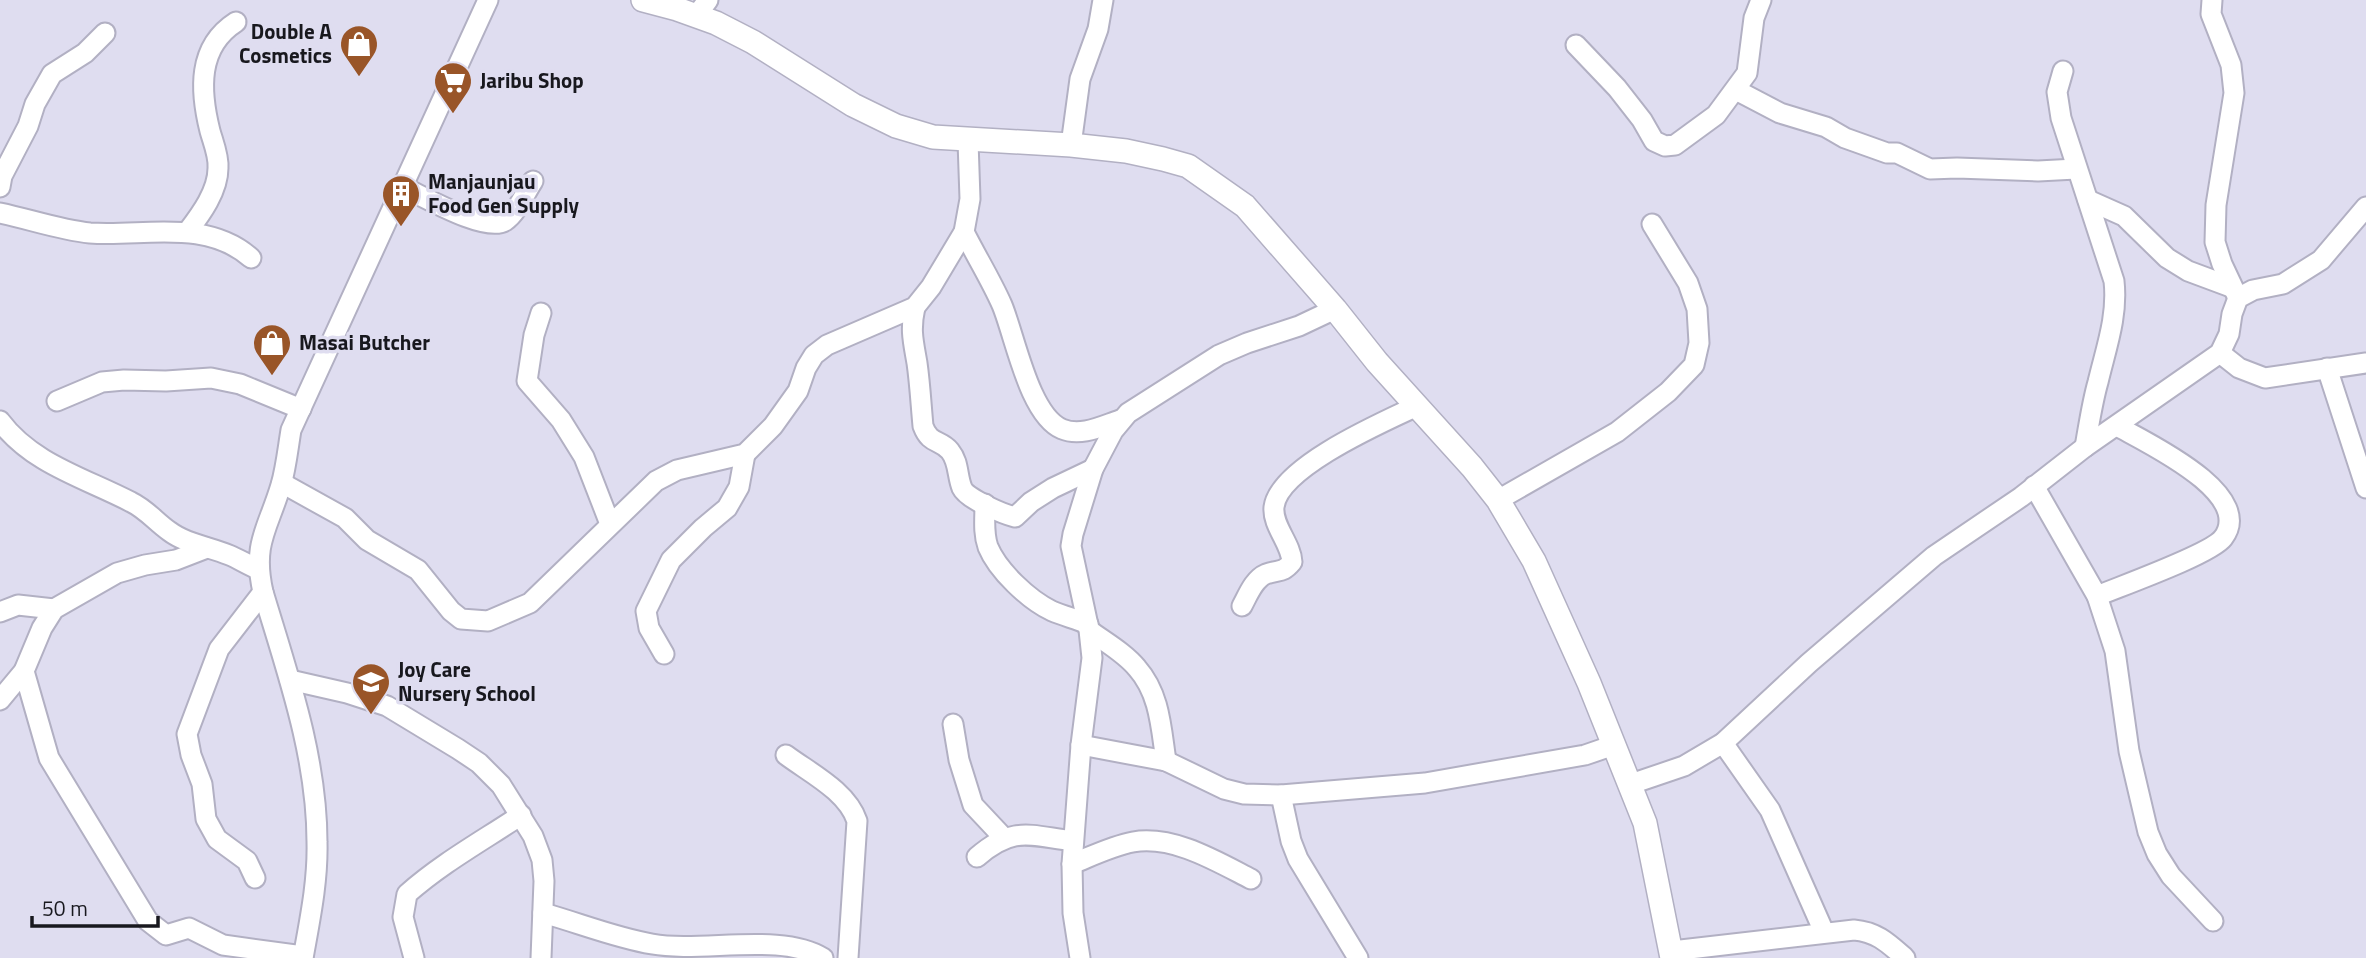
<svg xmlns="http://www.w3.org/2000/svg" width="2366" height="958" viewBox="0 0 2366 958" font-family="'Titillium Web',sans-serif">
  <rect width="100%" height="100%" fill="#dfddf0"/>
  <g fill="none" stroke-linecap="round" stroke-linejoin="round">
    <defs>
      <g id="minor">
        <polyline points="2212,0 2211,14 2231,65 2234,93 2216,205 2215,242 2222,264 2238,298"/>
        <polyline points="696,16 708,0"/>
        <polyline points="1576,45 1617,88 1642,120 1654,141 1665,146 1675,145 1716,115 1747,73 1754,18 1761,0"/>
        <path d="M2063,71L2057,92L2061,118L2114,281C2118,316 2106,348 2098,382C2092,403 2089,425 2085,447"/>
        <polyline points="1736,90 1780,113 1826,127 1845,138 1887,153 1897,153 1930,169 1957,168 2038,171 2076,169"/>
        <polyline points="1071,145 1080,79 1098,29 1103,0"/>
        <polyline points="0,187 2,176 28,126 35,104 52,74 85,53 105,33"/>
        <path d="M403,187C423,196 485,233 505,221C517,213 525,193 533,181"/>
        <polyline points="2088,200 2124,216 2167,258 2188,271 2231,287"/>
        <path d="M0,213C29,219 60,230 90,233C143,237 206,218 251,258"/>
        <path d="M188,231C201,214 218,191 218,168C219,156 213,142 210,131C200,91 197,47 236,22"/>
        <path d="M964,232C976,256 991,280 1002,305C1015,336 1029,415 1062,429C1081,437 1102,426 1120,420"/>
        <path d="M915,307C910,330 913,340 917,363C920,384 921,405 923,426C930,445 940,439 950,451C959,462 957,476 962,488C967,499 1003,514 1015,517L1031,502L1053,488L1093,469"/>
        <polyline points="541,313 534,335 527,381 561,420 584,457 610,524"/>
        <polyline points="2220,353 2239,368 2265,378 2366,363"/>
        <polyline points="2327,368 2366,488"/>
        <polyline points="57,401 102,382 124,380 166,381 211,378 240,384 301,409"/>
        <path d="M0,421C32,464 85,478 131,502C146,509 156,522 169,531C186,544 210,547 229,555C239,559 248,565 258,569"/>
        <polyline points="282,483 345,518 367,540 418,570 451,611 461,619 488,621 530,603 656,481 677,470 745,454 773,426 798,391 806,368 814,355 827,345 915,307 931,287 964,232 970,199 968,141"/>
        <polyline points="2034,486 2097,596 2115,651 2129,751 2148,832 2157,854 2171,876 2213,921"/>
        <polyline points="1498,500 1617,432 1668,392 1694,365 1699,343 1697,309 1688,283 1652,224"/>
        <path d="M985,504C985,518 983,533 988,547C998,571 1029,600 1052,611C1064,616 1076,619 1088,624"/>
        <path d="M2097,596C2121,586 2211,554 2223,538C2257,494 2145,442 2117,426"/>
        <path d="M1242,606C1248,595 1254,579 1266,574C1279,569 1282,574 1292,562C1291,543 1272,526 1274,507C1279,467 1383,422 1417,406"/>
        <polyline points="0,612 18,605 54,609"/>
        <path d="M1089,630C1105,642 1125,653 1137,668C1160,694 1161,728 1166,761"/>
        <polyline points="664,654 649,628 646,611 671,560 703,528 727,508 739,487 745,454"/>
        <polyline points="24,671 49,758 148,921 166,935 189,928 223,945 303,956"/>
        <polyline points="290,680 347,693 387,706 458,749 479,763 501,785 533,836 542,860 544,881 541,958"/>
        <polyline points="0,700 24,671 42,628 54,609 117,573 145,565 176,560 207,548"/>
        <polyline points="953,724 959,760 973,805 1004,838"/>
        <polyline points="1723,743 1770,810 1824,932"/>
        <polyline points="1081,745 1166,761 1224,789 1244,794 1281,795 1425,783 1585,755 1614,745"/>
        <path d="M786,755C810,773 847,791 857,821L848,958"/>
        <polyline points="1631,784 1684,766 1723,743 1809,663 1934,556 2021,497 2085,447 2220,353 2229,334 2232,314 2238,298 2253,290 2283,284 2321,260 2366,207"/>
        <polyline points="1281,795 1291,841 1298,859 1358,958"/>
        <path d="M977,857C1014,825 1030,836 1073,841"/>
        <path d="M1072,864C1092,856 1112,846 1133,842C1173,835 1216,861 1251,879"/>
        <polyline points="255,878 247,861 217,839 206,819 202,784 191,755 187,734 219,649 263,592"/>
        <path d="M543,913C579,923 616,938 652,944C701,953 782,932 823,958"/>
        <path d="M1672,951L1854,930C1877,932 1888,943 1905,958"/>
        <path d="M303,958C310,919 318,881 317,842C317,756 287,672 263,592C252,543 268,529 281,485C286,468 288,448 291,430L488,0"/>
        <path d="M414,958L403,917L407,894C442,863 482,841 521,815"/>
        <polyline points="1080,958 1073,913 1072,864 1081,745 1092,658 1089,630 1071,546 1073,534 1093,469 1113,431 1128,413 1219,355 1247,343 1299,326 1335,309"/>
      </g>
      <polyline id="tertiary" points="643,0 677,9 716,23 753,42 853,105 896,126 933,137 1071,145 1126,151 1163,159 1188,166 1245,206 1335,309 1377,362 1472,467 1498,500 1534,561 1589,683 1645,823 1672,958"/>
    </defs>
    <use href="#minor" stroke="#b2b0c3" stroke-width="23"/>
    <use href="#tertiary" stroke="#b2b0c3" stroke-width="26"/>
    <use href="#minor" stroke="#fff" stroke-width="19"/>
    <use href="#tertiary" stroke="#fff" stroke-width="23"/>
  </g>
  <defs>
    <symbol id="shop-pin" viewBox="-11 -11 22 30"><path d="M0 17L-7.5 6A9.5 9.5 0 1 1 7.5 6Z" fill="#995528" stroke="#dfddf0"/><path d="M-5-2.5h2.3a2.7 3.5 0 0 1 5.4 0H5L5.5 6h-11ZM-1.5-2.5h3a1.5 2.3 0 0 0-3 0Z" fill="#fff"/></symbol>
    <symbol id="supermarket-pin" viewBox="-11 -11 22 30"><path d="M0 17L-7.5 6A9.5 9.5 0 1 1 7.5 6Z" fill="#995528" stroke="#dfddf0"/><path d="M-6-5.5h2.5l.6 2H6L4.5 2H-2.5L-4.4-4H-6ZM-1.5 3.2a1.3 1.3 0 1 0 .1 0ZM3 3.2a1.3 1.3 0 1 0 .1 0Z" fill="#fff"/></symbol>
    <symbol id="building-pin" viewBox="-11 -11 22 30"><path d="M0 17L-7.5 6A9.5 9.5 0 1 1 7.5 6Z" fill="#995528" stroke="#dfddf0"/><path d="M-4-6H4V6H1V3H-1V6H-4ZM-2.5-4.3h1.7v1.8h-1.7ZM.8-4.3h1.7v1.8H.8ZM-2.5-1h1.7V.8h-1.7ZM.8-1h1.7V.8H.8Z" fill="#fff"/></symbol>
    <symbol id="school-pin" viewBox="-11 -11 22 30"><path d="M0 17L-7.5 6A9.5 9.5 0 1 1 7.5 6Z" fill="#995528" stroke="#dfddf0"/><path d="M0-5L7-2L0 1L-7-2ZM-4 1L0 2.5L4 1V4Q0 6-4 4Z" fill="#fff"/></symbol>
  </defs>
  <g fill-rule="evenodd">
    <use href="#shop-pin" x="337" y="22" width="44" height="60"/>
    <use href="#supermarket-pin" x="431" y="59" width="44" height="60"/>
    <use href="#building-pin" x="379" y="172" width="44" height="60"/>
    <use href="#shop-pin" x="250" y="321" width="44" height="60"/>
    <use href="#school-pin" x="349" y="660" width="44" height="60"/>
  </g>
  <g text-anchor="middle" stroke-width="7" stroke-linejoin="round" paint-order="stroke">
    <g font-size="21" font-weight="bold" fill="#18181e" stroke="#dfddf0" text-anchor="start">
      <text x="332" y="39" text-anchor="end">Double A<tspan x="332" dy="24">Cosmetics</tspan></text>
      <text x="480" y="88">Jaribu Shop</text>
      <text x="428" y="189">Manjaunjau<tspan x="428" dy="24">Food Gen Supply</tspan></text>
      <text x="299" y="350">Masai Butcher</text>
      <text x="398" y="677">Joy Care<tspan x="398" dy="24">Nursery School</tspan></text>
    </g>
  </g>
  <path d="M32 916v10h126v-10" fill="none" stroke="#18181e" stroke-width="3.5"/>
  <text x="42" y="916" font-size="21" fill="#18181e" stroke="#dfddf0" stroke-width="5" paint-order="stroke">50 m</text>
</svg>
